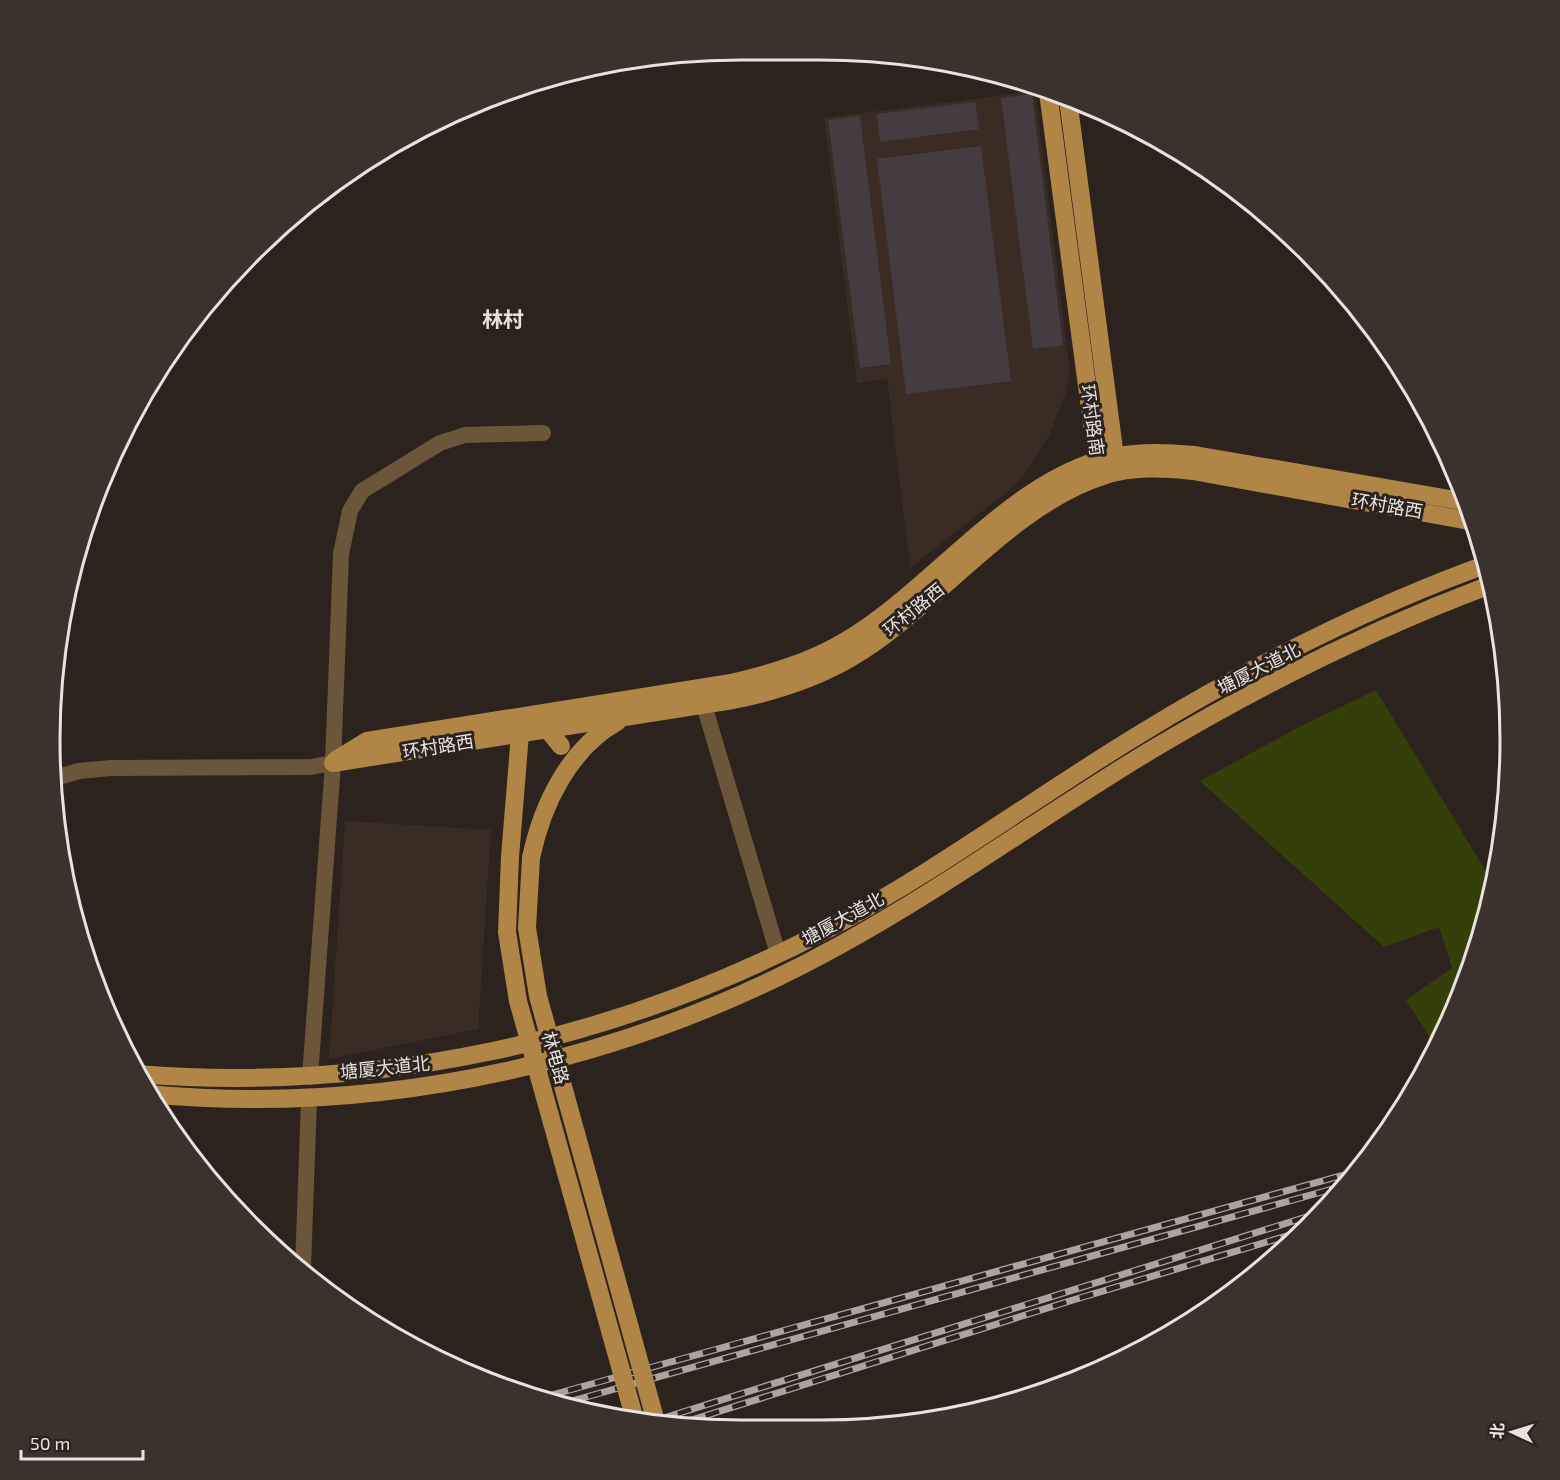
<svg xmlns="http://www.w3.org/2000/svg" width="1560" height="1480" viewBox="0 0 1560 1480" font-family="'Exo 2','Noto Sans SC',sans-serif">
  <rect width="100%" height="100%" fill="#2c231e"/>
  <g fill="#3a2b23">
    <polygon points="1035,91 1070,373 1065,395 1049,436 1026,472 1011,489 910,568 887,379 857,383 824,118"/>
    <polygon points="345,821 491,830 478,1029 329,1059"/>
  </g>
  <polygon fill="#343f0a" points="1376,690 1493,883 1487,919 1437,1049 1406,1000 1452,968 1439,927 1384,947 1200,781 1301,726"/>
  <g fill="#453c42">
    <polygon points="1032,94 1063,345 1033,349 1001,98"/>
    <polygon points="975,102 979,129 880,142 877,114"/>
    <polygon points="860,116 891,364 860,368 828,120"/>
    <polygon points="981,146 1011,381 906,394 877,159"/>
  </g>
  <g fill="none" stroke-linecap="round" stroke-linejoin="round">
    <g stroke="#6b5639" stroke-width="16">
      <polyline points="704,705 778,954"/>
      <polyline points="55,778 79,771 111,768 311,767 333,763"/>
      <polyline points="310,1077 333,763 341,554 350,511 362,491 440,443 465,435 543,433"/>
      <polyline points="303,1267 309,1099"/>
    </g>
    <g stroke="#b18546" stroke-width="18">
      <polyline points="1048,92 1097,461 1101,470"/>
      <polyline points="1068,99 1115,457 1110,466"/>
      <polyline points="543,724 561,746"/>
      <path d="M336,760L367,741L731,683C770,674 807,663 842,643C928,594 1001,491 1096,461C1128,451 1162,452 1195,455L1467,502"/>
      <path d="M333,763L733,700C774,692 812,680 849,659C935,609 1007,507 1103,476C1132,466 1163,468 1193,471L1475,522"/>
      <polyline points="510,857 520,734 524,725"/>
      <path d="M531,858C542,805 569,749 617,722"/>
      <path d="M137,1074C377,1093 615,1042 828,929C936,872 1036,797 1140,734C1244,670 1371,606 1485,565"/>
      <path d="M148,1094C386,1117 634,1060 842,944C949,885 1048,812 1153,749C1260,685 1373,629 1490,585"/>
    </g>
    <defs>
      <g id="rail">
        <polyline points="541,1398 1358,1171"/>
        <polyline points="561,1404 1343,1186"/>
        <polyline points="651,1422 1319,1213"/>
        <polyline points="679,1424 1073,1300 1300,1232"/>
      </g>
    </defs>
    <use href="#rail" stroke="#aba4a0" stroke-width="7"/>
    <use href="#rail" stroke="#2c231e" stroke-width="4.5" stroke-dasharray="14" stroke-linecap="butt"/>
    <g stroke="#b18546" stroke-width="18">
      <polyline points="510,857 507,932 518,1001 635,1420"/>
      <polyline points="531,858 527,928 538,996 656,1422"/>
    </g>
  </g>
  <g text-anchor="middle" stroke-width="6" stroke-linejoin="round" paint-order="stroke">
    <g font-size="18" fill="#e9e2df" stroke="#2c231e">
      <text transform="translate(1092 420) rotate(82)" y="6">环村路南</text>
      <text transform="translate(1387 506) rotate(10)" y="6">环村路西</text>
      <text transform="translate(914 610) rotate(-39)" y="6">环村路西</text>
      <text transform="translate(1259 669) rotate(-27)" y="6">塘厦大道北</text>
      <text transform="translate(438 747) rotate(-9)" y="6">环村路西</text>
      <text transform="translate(843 919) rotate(-29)" y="6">塘厦大道北</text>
      <text transform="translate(555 1058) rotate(74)" y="6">林电路</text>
      <text transform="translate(385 1068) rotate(-6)" y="6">塘厦大道北</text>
    </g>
    <g font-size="21" font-weight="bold" fill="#eaded7" stroke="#2c231e">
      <text x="503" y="327">林村</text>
    </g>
  </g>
  <path d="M0 0H1560V1480H0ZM740 60H820A680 680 0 0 1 1500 740V740A680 680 0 0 1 820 1420H740A680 680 0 0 1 60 740V740A680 680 0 0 1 740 60Z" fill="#3b322d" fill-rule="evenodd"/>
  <path fill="none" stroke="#e9e2df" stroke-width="3" d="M740 60H820A680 680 0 0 1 1500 740V740A680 680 0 0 1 820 1420H740A680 680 0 0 1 60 740V740A680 680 0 0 1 740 60Z"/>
  <g transform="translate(1512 1432) rotate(274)" stroke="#2c231e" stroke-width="4.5" paint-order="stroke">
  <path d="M0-4.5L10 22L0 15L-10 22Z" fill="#e9e2df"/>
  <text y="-9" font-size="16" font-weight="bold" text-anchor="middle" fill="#e9e2df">北</text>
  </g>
  <path d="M21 1450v9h122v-9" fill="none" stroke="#e9e2df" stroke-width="3"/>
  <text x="30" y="1450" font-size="18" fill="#e9e2df" stroke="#2c231e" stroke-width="4.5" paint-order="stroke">50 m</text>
</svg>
